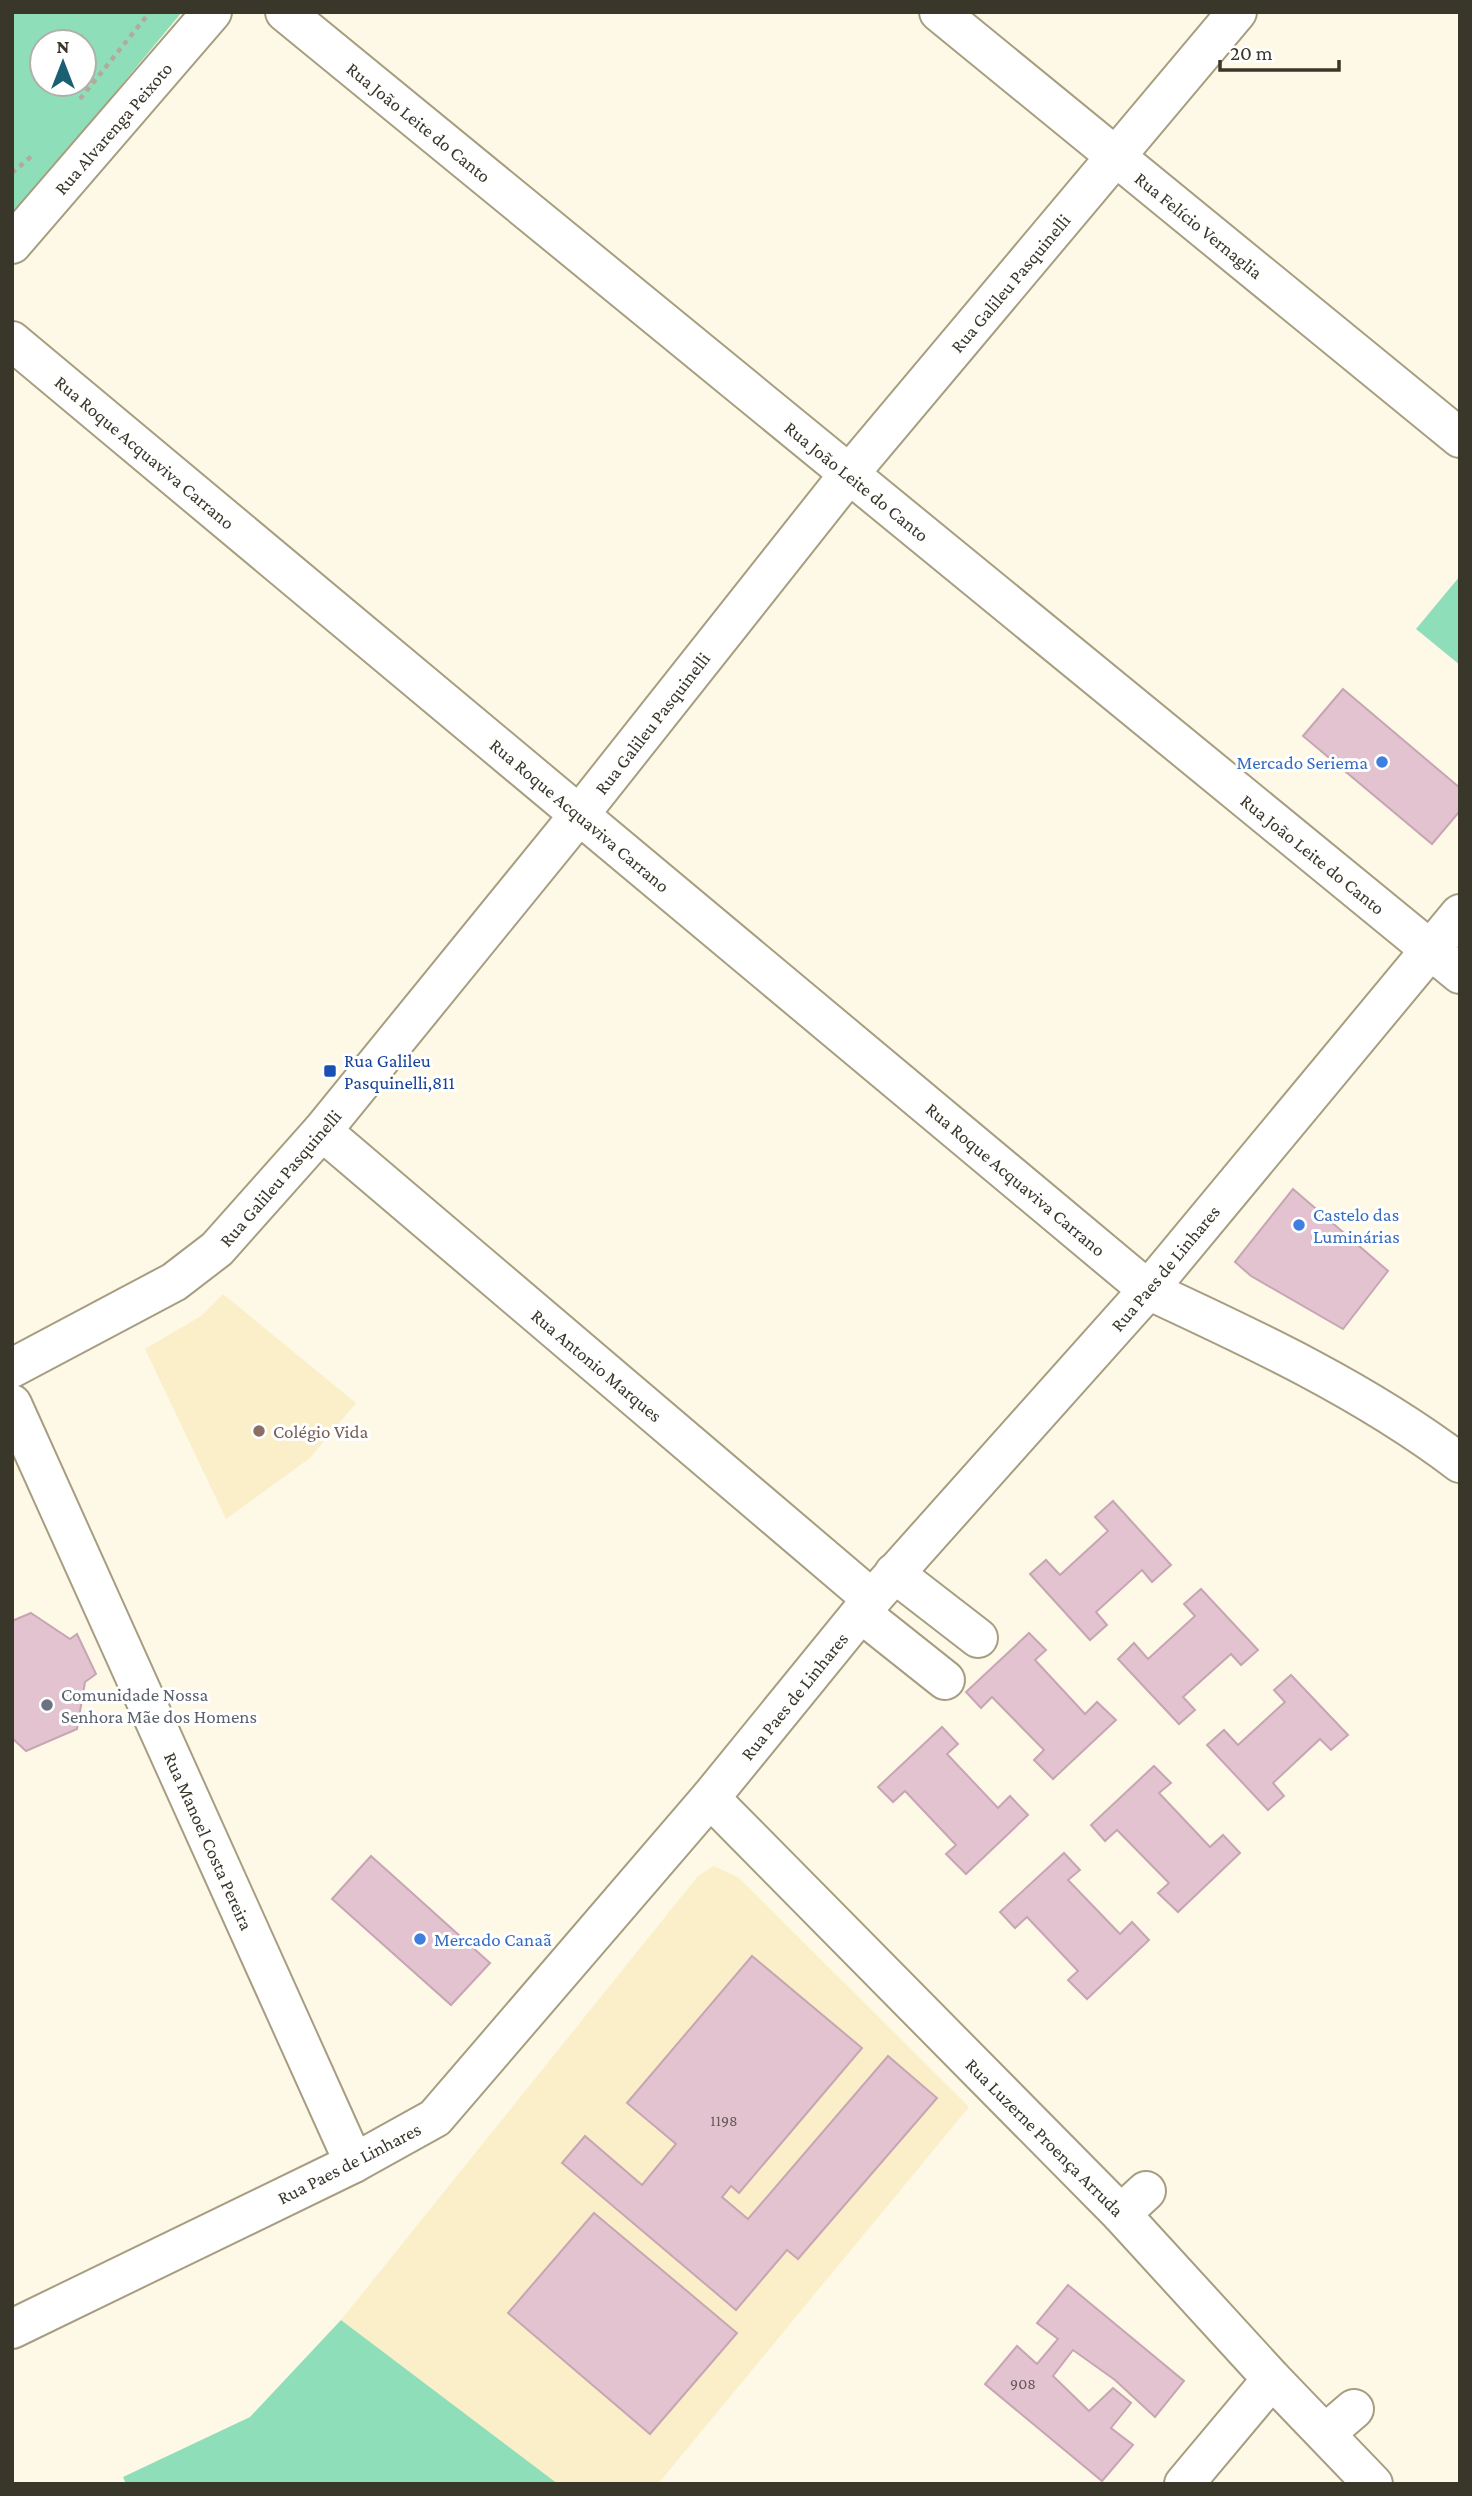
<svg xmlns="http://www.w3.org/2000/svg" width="1472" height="2496" viewBox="0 0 1472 2496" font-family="'Crimson Pro',serif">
  <rect width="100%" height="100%" fill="#fef8e6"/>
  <g fill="#fbefc9">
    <polygon points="223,1294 356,1403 310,1458 226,1519 145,1349 201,1316"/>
    <polygon points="714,1866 739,1878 969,2107 658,2484 558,2484 341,2320 698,1876"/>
  </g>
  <g fill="#8fdeba" fill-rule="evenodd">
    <path d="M12,12H182L12,217ZM42,42H84V84H42Z"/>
    <polygon points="1460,576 1460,665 1416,629"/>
    <polygon points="341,2320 558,2484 126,2484 123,2477 250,2417"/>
  </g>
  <g fill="#e4c3d1" stroke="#c6a6b3" stroke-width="2">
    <polygon points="1343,689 1460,788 1460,811 1432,844 1303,736"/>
    <polygon points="1293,1189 1388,1271 1343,1329 1251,1276 1235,1262"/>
    <polygon points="1113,1501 1171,1565 1152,1582 1142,1570 1096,1612 1107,1625 1090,1640 1030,1574 1046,1560 1060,1575 1108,1531 1095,1517"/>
    <polygon points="1201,1589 1258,1650 1241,1665 1231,1654 1183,1697 1195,1710 1179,1724 1118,1659 1134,1643 1148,1659 1195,1616 1184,1604"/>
    <polygon points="31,1613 70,1639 77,1634 96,1674 85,1682 77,1729 26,1751 12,1738 12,1621"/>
    <polygon points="1029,1633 1046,1650 1035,1660 1085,1714 1097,1702 1116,1720 1053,1779 1034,1760 1044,1750 992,1697 981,1708 966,1692"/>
    <polygon points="1291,1675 1348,1735 1331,1750 1320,1739 1273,1783 1284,1796 1268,1810 1207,1745 1224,1730 1238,1745 1285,1702 1274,1690"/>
    <polygon points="942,1727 958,1744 947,1754 998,1808 1010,1796 1028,1815 966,1874 946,1854 956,1845 905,1791 893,1802 878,1787"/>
    <polygon points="1154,1766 1171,1783 1159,1793 1210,1847 1223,1835 1240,1853 1178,1912 1158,1893 1169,1883 1117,1830 1105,1841 1091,1825"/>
    <polygon points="1064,1853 1080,1870 1068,1880 1120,1934 1132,1922 1149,1940 1087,1999 1068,1980 1078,1971 1027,1917 1015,1928 1000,1912"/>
    <polygon points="371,1856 490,1963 451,2005 332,1899"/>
    <polygon points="752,1956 862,2048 739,2193 731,2186 722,2197 748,2219 888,2056 937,2098 798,2259 787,2250 736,2310 562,2163 585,2136 642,2185 676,2144 627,2103"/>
    <polygon points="594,2213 737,2333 650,2434 508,2313"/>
    <polygon points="1068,2285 1184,2381 1155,2417 1115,2380 1073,2350 1053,2376 1089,2411 1113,2388 1131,2403 1111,2428 1133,2445 1102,2481 985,2384 1017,2346 1037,2364 1058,2339 1037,2323"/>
  </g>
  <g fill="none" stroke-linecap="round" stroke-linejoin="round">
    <defs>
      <g id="minor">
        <polyline points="285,12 1460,974"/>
        <polyline points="939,12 1460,438"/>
        <polyline points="12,244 212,12"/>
        <path d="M12,341L1148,1290C1256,1340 1365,1391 1460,1463"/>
        <polyline points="322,1131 872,1599"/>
        <polyline points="12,1368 174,1282 217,1249 322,1131 579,815 849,474 1237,12"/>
        <polyline points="12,1404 354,2163"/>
        <polyline points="894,1573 978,1638"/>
        <polyline points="862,1614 945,1680"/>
        <polyline points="710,1798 1121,2214 1272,2379 1373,2484"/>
        <polyline points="1121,2214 1146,2191"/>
        <polyline points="12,2329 354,2163 435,2118 710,1798 872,1599 1148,1290 1460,914"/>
        <polyline points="1326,2433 1354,2409"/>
        <polyline points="1184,2484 1272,2379"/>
      </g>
    </defs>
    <use href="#minor" stroke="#a79e81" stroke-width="42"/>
    <g stroke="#b0ac9c" stroke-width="4.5" stroke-dasharray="5 5" stroke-linecap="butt">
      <polyline points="80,99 150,12"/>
      <polyline points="12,173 34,154"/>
    </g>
    <use href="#minor" stroke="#fff" stroke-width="38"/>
  </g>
  <g fill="#3f7fe0" stroke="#fff" stroke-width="2.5">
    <circle cx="1382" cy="762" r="7"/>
    <circle cx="1299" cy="1225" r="7"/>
    <circle cx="420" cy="1939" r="7"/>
  </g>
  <rect fill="#1a4fb4" stroke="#fff" stroke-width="2.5" x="323" y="1064" width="14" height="14" rx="3.5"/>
  <circle fill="#8d6e63" stroke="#fff" stroke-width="2.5" cx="259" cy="1431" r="7"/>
  <circle fill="#6b7280" stroke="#fff" stroke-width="2.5" cx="47" cy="1705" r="7"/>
  <g text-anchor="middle" stroke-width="6" stroke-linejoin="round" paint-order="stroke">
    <g font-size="16" fill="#645954">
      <text x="724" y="2126">1198</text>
      <text x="1023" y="2389">908</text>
    </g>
    <g font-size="19" fill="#39362a" stroke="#fff">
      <text transform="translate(419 122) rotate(39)" y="7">Rua João Leite do Canto</text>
      <text transform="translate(113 128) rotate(-49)" y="7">Rua Alvarenga Peixoto</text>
      <text transform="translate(1199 225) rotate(39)" y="7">Rua Felício Vernaglia</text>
      <text transform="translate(1010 283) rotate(-50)" y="7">Rua Galileu Pasquinelli</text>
      <text transform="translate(145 452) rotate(40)" y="7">Rua Roque Acquaviva Carrano</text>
      <text transform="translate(857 481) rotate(39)" y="7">Rua João Leite do Canto</text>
      <text transform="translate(652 723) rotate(-52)" y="7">Rua Galileu Pasquinelli</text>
      <text transform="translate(580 815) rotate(40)" y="7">Rua Roque Acquaviva Carrano</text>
      <text transform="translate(1313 854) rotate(39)" y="7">Rua João Leite do Canto</text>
      <text transform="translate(280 1178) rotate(-49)" y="7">Rua Galileu Pasquinelli</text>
      <text transform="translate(1016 1179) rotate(40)" y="7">Rua Roque Acquaviva Carrano</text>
      <text transform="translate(1165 1268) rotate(-50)" y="7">Rua Paes de Linhares</text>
      <text transform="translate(597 1365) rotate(40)" y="7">Rua Antonio Marques</text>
      <text transform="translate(794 1696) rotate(-51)" y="7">Rua Paes de Linhares</text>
      <text transform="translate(209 1841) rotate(66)" y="7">Rua Manoel Costa Pereira</text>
      <text transform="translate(1045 2137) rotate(45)" y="7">Rua Luzerne Proença Arruda</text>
      <text transform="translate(349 2163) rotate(-27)" y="7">Rua Paes de Linhares</text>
    </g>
    <g font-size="19" fill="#366cbe" stroke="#fff" text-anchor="start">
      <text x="1368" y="769" text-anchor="end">Mercado Seriema</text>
      <text x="1313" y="1221">Castelo das<tspan x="1313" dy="22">Luminárias</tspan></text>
      <text x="434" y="1946">Mercado Canaã</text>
    </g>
    <g font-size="19" fill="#164399" stroke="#fff" text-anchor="start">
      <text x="344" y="1067">Rua Galileu<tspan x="344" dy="22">Pasquinelli,811</tspan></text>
    </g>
    <g font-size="19" fill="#785e54" stroke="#fff" text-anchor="start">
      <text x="273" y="1438">Colégio Vida</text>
    </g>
    <g font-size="19" fill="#5b616d" stroke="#fff" text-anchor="start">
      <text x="61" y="1701">Comunidade Nossa<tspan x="61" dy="22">Senhora Mãe dos Homens</tspan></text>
    </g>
  </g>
  <rect width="1472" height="2496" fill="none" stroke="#39362a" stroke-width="28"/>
  <g transform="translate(63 63)"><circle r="33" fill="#ffffff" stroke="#b0afaa" stroke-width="2"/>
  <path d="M0-5L12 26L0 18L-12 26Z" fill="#1b5f72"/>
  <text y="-10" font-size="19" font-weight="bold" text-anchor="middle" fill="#39362a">N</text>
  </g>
  <path d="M1220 60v10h119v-10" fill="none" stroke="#39362a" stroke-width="3.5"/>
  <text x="1230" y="60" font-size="21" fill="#39362a" stroke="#ffffff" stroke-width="5" paint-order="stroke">20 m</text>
</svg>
